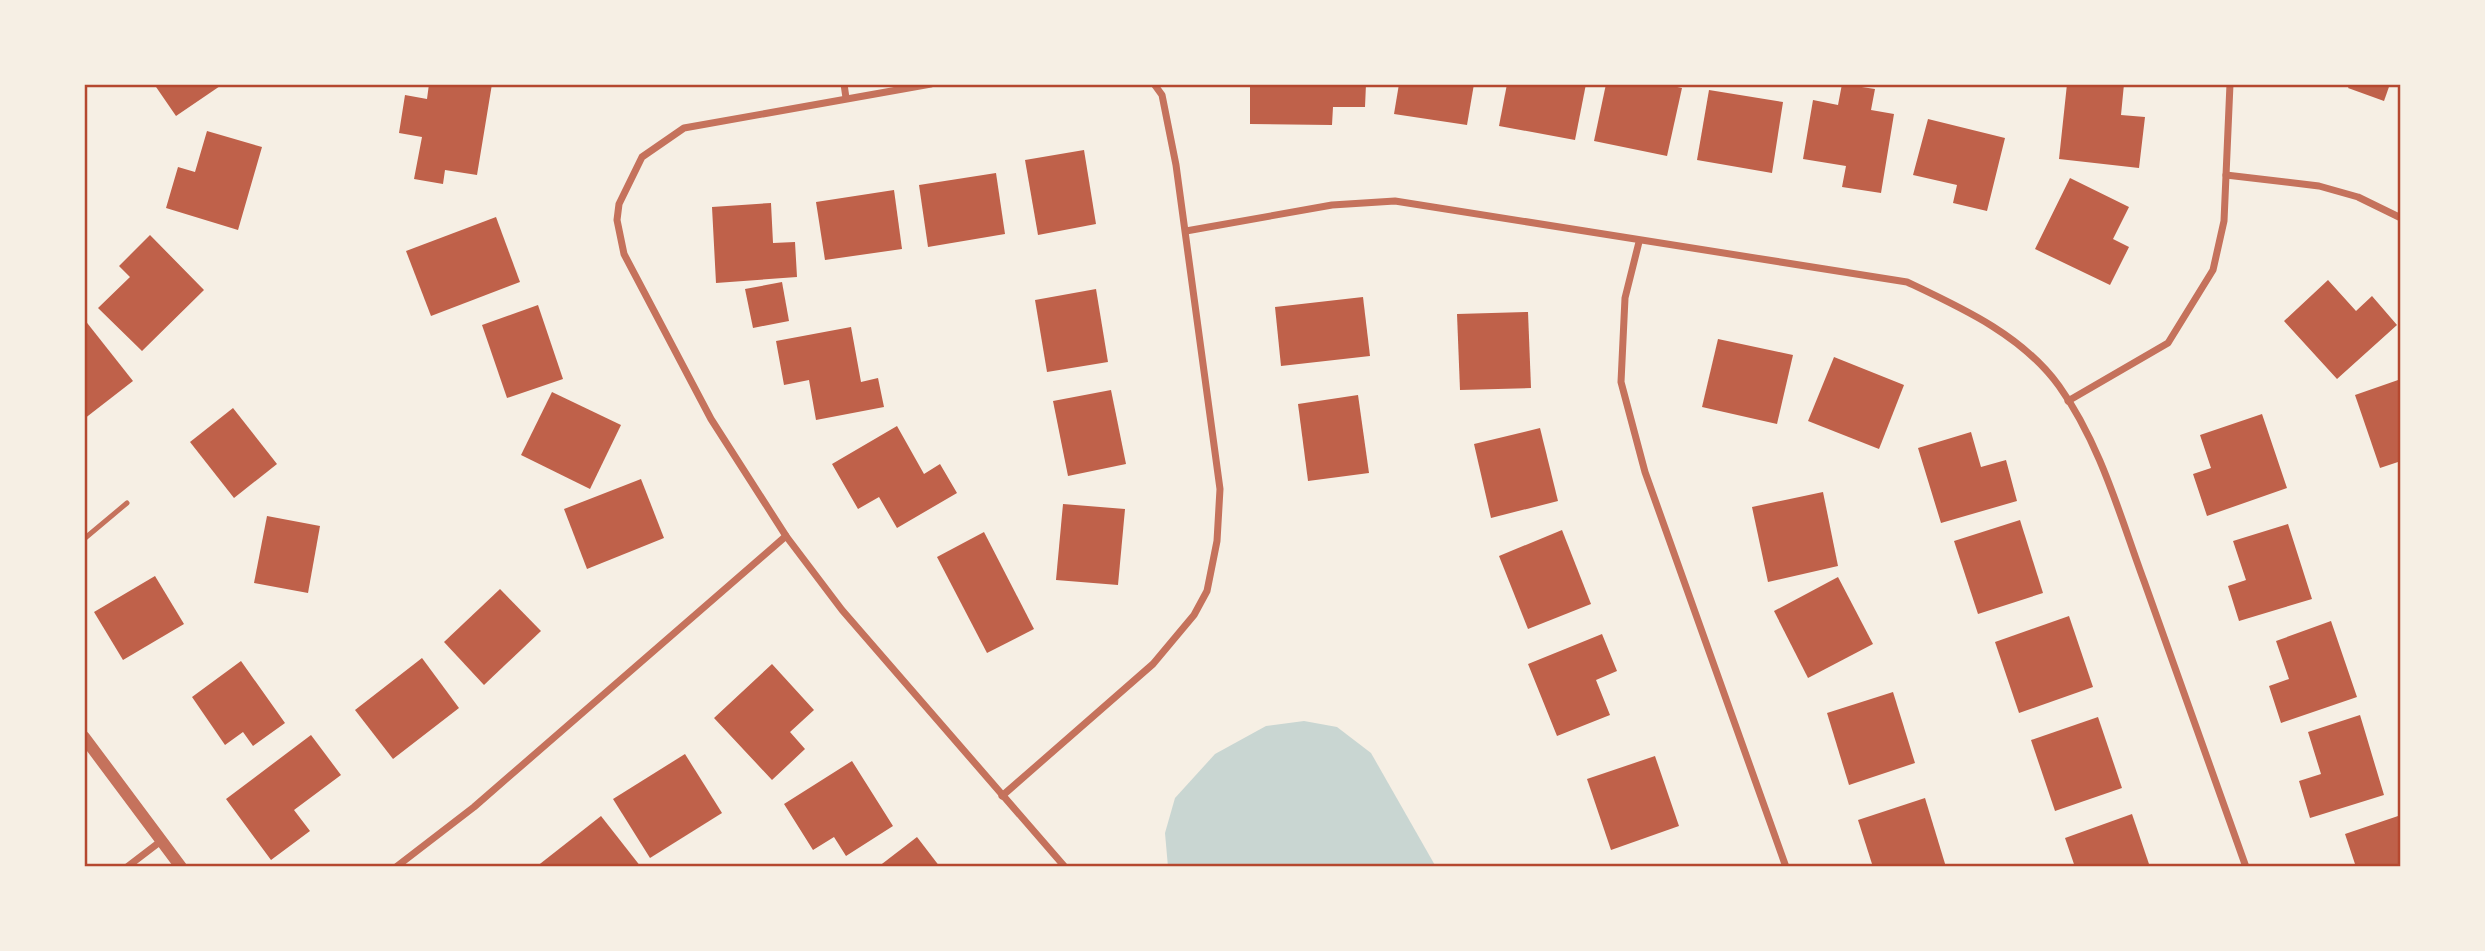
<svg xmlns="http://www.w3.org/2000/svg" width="2485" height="951" viewBox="0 0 2485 951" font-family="Poppins,sans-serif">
  <rect width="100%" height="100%" fill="#f6efe4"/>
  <polygon fill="#c9d6d2" points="1304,721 1337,727 1371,753 1436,867 1168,867 1165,833 1175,798 1215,754 1266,726"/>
  <g fill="#bf614a">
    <polygon points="154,84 223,84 176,116"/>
    <polygon points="429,84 492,84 477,175 445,170 443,184 414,179 422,137 399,133 405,95 427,99"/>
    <polygon points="1250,84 1366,84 1365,107 1333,107 1332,125 1250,124"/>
    <polygon points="1399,84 1474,84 1467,125 1394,114"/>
    <polygon points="1507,84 1586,84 1575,140 1499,126"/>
    <polygon points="1606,84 1663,84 1682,88 1667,156 1594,141"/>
    <polygon points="1842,84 1875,89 1871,110 1894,114 1881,193 1842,187 1846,166 1803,159 1813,100 1838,105"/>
    <polygon points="2067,84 2124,84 2121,115 2145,117 2139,168 2059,159"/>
    <polygon points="2350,84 2390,84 2384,101 2348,88"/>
    <polygon points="1709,90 1783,102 1772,173 1697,160"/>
    <polygon points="1928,119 2005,138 1987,211 1953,203 1957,185 1913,175"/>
    <polygon points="207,131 262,147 238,230 166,208 178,167 195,172"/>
    <polygon points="1084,150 1096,224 1038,235 1025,160"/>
    <polygon points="996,173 1005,234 928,247 919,185"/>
    <polygon points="2070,178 2129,207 2113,239 2129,247 2110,285 2035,249"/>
    <polygon points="894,190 902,249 825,260 816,202"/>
    <polygon points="771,203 773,243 795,242 797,277 716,283 712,207"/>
    <polygon points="496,217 520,282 431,316 406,251"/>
    <polygon points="150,235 204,290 142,351 98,308 130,277 119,266"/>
    <polygon points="2328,280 2356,311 2372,296 2397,325 2337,379 2284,321"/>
    <polygon points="782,282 789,321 753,328 745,289"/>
    <polygon points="1096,289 1108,362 1047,372 1035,300"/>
    <polygon points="1363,297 1370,356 1281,366 1275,307"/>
    <polygon points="538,305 563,379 507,398 482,325"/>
    <polygon points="1528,312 1531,388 1460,390 1457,314"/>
    <polygon points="84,319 133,381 84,419"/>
    <polygon points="851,327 861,382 878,378 884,407 816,420 809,380 784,385 776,341"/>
    <polygon points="1718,339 1793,355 1777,424 1702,407"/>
    <polygon points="1834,357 1904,385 1879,449 1808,421"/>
    <polygon points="2401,379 2401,461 2380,468 2355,395"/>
    <polygon points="1111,390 1126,464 1068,476 1053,401"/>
    <polygon points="552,392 621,425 590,489 521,455"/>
    <polygon points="1358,395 1369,473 1308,481 1298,404"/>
    <polygon points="233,408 277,464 234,498 190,442"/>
    <polygon points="2262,414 2287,488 2207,516 2193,474 2211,468 2200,435"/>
    <polygon points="897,426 924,474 940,464 957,493 897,528 879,497 858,509 832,464"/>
    <polygon points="1540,428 1558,501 1491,518 1474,444"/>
    <polygon points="1971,432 1981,467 2006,460 2017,501 1941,523 1918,448"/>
    <polygon points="641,479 664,538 587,569 564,509"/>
    <polygon points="1823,492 1838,566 1768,582 1752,507"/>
    <polygon points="1063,504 1125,509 1118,585 1056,580"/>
    <polygon points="267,516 320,526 308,593 254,583"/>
    <polygon points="2020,520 2043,593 1978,614 1954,541"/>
    <polygon points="2288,524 2312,599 2239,621 2228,586 2246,580 2233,541"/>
    <polygon points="1562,530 1591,604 1528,629 1499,556"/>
    <polygon points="984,532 1034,629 987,653 937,557"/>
    <polygon points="155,576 184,624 123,660 94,612"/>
    <polygon points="1838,577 1873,644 1808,678 1774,611"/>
    <polygon points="500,589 541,631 484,685 444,642"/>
    <polygon points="2069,616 2093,687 2019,713 1995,642"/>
    <polygon points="2331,621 2357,697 2281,723 2269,686 2289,679 2276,641"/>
    <polygon points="1602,634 1617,671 1596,680 1610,715 1557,736 1528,664"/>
    <polygon points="422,658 459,708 393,759 355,710"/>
    <polygon points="241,661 285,723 253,746 243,732 225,745 192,697"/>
    <polygon points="772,664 814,710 790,732 805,749 772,780 714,718"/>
    <polygon points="1893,692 1915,763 1849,785 1827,713"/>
    <polygon points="2360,715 2384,795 2310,818 2299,781 2321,774 2308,732"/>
    <polygon points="2098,717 2122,788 2055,811 2031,740"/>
    <polygon points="311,735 341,775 294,810 310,831 271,860 226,799"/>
    <polygon points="685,754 722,813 650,858 613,799"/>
    <polygon points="1655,756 1679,826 1611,850 1587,779"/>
    <polygon points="852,761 893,826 846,856 834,837 813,850 784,804"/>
    <polygon points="1925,798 1946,867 1873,867 1858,820"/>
    <polygon points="2132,814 2150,867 2075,867 2065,838"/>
    <polygon points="2401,815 2401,867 2356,867 2345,834"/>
    <polygon points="601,816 641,867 536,867"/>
    <polygon points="917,837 940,867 878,867"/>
  </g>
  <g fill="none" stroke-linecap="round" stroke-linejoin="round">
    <polyline stroke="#c5725c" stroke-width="5" points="84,539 127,503"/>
    <g stroke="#c5725c" stroke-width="7">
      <polyline points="844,84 846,98"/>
      <polyline points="931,84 684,128 642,157 619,204 617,220 624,254 711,419 786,536 842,610 1065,867"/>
      <polyline points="2226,175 2319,186 2358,197 2401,218"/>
      <path d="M1186,231L1332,205L1395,201L1907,282C1962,308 2022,335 2059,386C2100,443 2120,516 2144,581C2178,676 2212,772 2246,867"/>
      <polyline points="1639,242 1625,298 1621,382 1645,472 1786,867"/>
      <polyline points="2068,401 2168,343 2213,270 2224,221 2230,84"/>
      <polyline points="1002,796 1153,664 1194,615 1207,591 1217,541 1220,489 1176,165 1162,95 1154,84"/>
      <polyline points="127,867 161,841"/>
      <polyline points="396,867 474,807 786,536"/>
    </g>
    <polyline stroke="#c5725c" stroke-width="12" points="84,737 181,867"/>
  </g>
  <rect width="2485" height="951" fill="none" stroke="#f6efe4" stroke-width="172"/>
  <rect x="86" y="86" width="2313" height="779" fill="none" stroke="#b5482f" stroke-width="2.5"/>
</svg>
